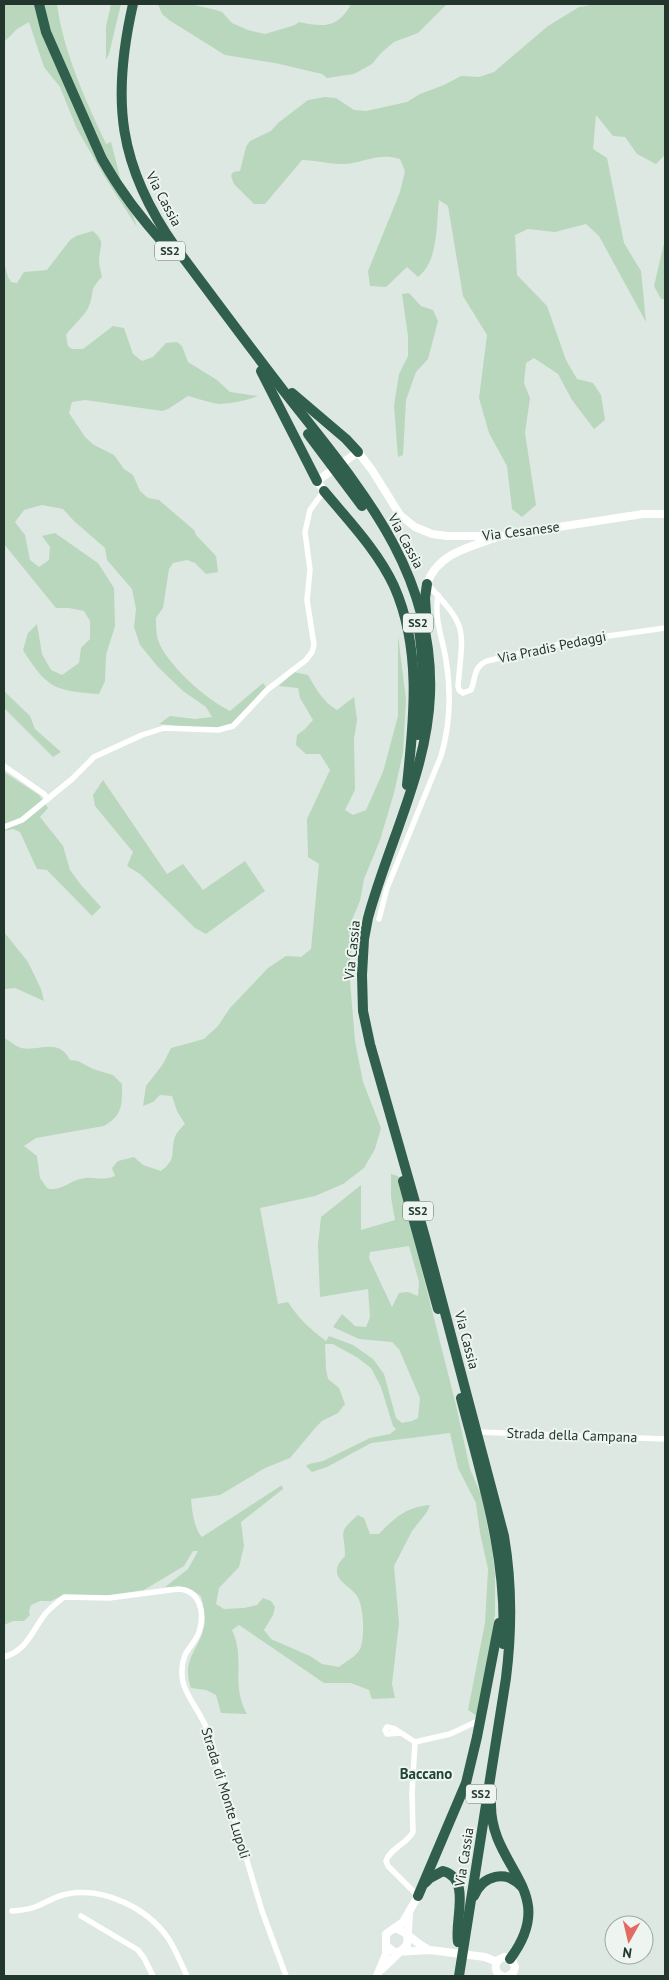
<svg xmlns="http://www.w3.org/2000/svg" width="669" height="1980" viewBox="0 0 669 1980" font-family="'PT Sans',sans-serif">
  <rect width="100%" height="100%" fill="#dee8e2"/>
  <g fill="#b9d7bc" fill-rule="evenodd">
    <path d="M4,4H57C63,51 86,101 106,144L111,142L121,181L137,227L106,179L77,129L60,87L44,67L29,22L17,29L4,42Z"/>
    <polygon points="111,4 121,4 109,54 106,60 106,27"/>
    <path d="M158,4H190L216,10L222,12L232,23L248,30L265,34L295,25L299,22C322,27 338,29 351,4H447L418,33L394,42L381,53L372,64L354,74L327,78L322,74L275,63L225,55L169,20L162,14Z"/>
    <path d="M596,4H665V155L656,164L637,154L625,137L613,136L596,115L593,149L607,158L624,243L641,271L646,322L599,236L586,224L555,232L528,229L515,235L517,275L547,306L566,360L577,379L593,383L601,395L605,420L594,429L572,400L558,374L534,358L526,363L524,383L530,398L525,433L536,505L522,517L512,509L507,466L489,433L479,398L487,335L463,296L448,206L439,200C436,224 439,261 418,277L407,267L386,287L370,286L368,271L400,192L405,171L400,159C376,152 364,164 342,164C328,164 315,160 302,160L265,204H254L234,184L231,176L233,172L240,171L246,147L250,141L271,131L278,123L308,100L325,97L336,98L354,110L366,111L407,102L420,94L444,85L461,76L479,77L494,72L548,26L579,7Z"/>
    <path d="M93,231C107,244 99,245 99,261C99,266 101,272 102,277C88,291 95,292 89,306C86,315 72,326 66,335L68,346L72,349H83L113,326L124,328L133,354L142,361L153,357L166,343L177,342L182,346L188,362L217,380L230,392L258,396C249,400 229,404 219,404C209,403 198,398 188,396L168,409L162,411L85,400L72,402L69,413L85,437L94,445L114,455L124,469L133,475L140,491L148,498L159,500L194,530L196,535L216,556L218,572L206,574L195,563L187,560L173,563L169,569L163,608L156,618C156,626 156,637 160,645C172,669 206,699 230,711L263,683L266,687C258,698 244,719 232,724C213,734 180,726 159,724L170,716L195,719L212,717L206,707L183,691L158,667L140,645L134,627L136,609L132,589L107,560L105,548L74,521L63,509L42,505L24,510L15,522L25,535L30,560L39,567L49,560L50,547L42,536L55,533L98,563L114,588L115,626L106,655L105,681L99,694C54,691 47,688 23,650L28,633L37,624L42,654L51,670L62,675L79,663L81,648L90,639V621L84,611L69,608H56L4,544V262L8,277L11,282L17,283L24,272L47,270L70,240L76,236Z"/>
    <polygon points="665,239 665,299 661,299 654,286"/>
    <polygon points="409,293 421,306 433,310 438,321 428,359 416,372 406,400 403,455 398,457 394,406 399,374 408,356 408,336 402,294"/>
    <path d="M398,635L406,700L403,753L394,793L380,840L364,879L360,901L351,922L353,937L349,969L355,1041L363,1082L381,1128L375,1149L364,1168L343,1184L315,1196L260,1208L278,1304L288,1302C298,1318 311,1330 326,1341L329,1336L353,1345L373,1359L384,1374L396,1418L402,1423L412,1421L418,1418L420,1398L399,1349L392,1342L359,1339L333,1327L342,1314L355,1326L366,1327L370,1317L368,1289L320,1297L318,1245L321,1217L361,1185V1230L395,1220L391,1197V1174L398,1176L456,1405L470,1469L481,1495L491,1543L495,1573V1613L492,1640L477,1716L468,1710L485,1623L488,1569L480,1533L476,1503L458,1468L450,1433L371,1443L327,1467L312,1472L306,1466L309,1464L323,1461L370,1438L390,1434L396,1429L393,1426L381,1387L371,1368L358,1358L333,1344H325L326,1369L328,1379L339,1388L345,1404L338,1413L322,1421L316,1427L290,1458L265,1468L220,1495L191,1499C192,1510 194,1529 202,1537L282,1485L283,1489L241,1522L244,1546L239,1567L219,1588L216,1604L224,1609L244,1608L257,1605L263,1598L271,1601L275,1607L273,1615L264,1630L271,1639L310,1656L322,1664L339,1667C345,1662 357,1656 360,1649C365,1638 364,1606 357,1596C352,1588 338,1582 337,1573C336,1565 341,1561 345,1556C345,1531 336,1534 358,1515L364,1518L370,1534H379C394,1518 408,1506 430,1505L427,1512L412,1531L394,1566L399,1623L392,1684L395,1698L372,1699L369,1690L351,1683H324L239,1625L232,1630C246,1659 230,1684 247,1714L221,1713L216,1695L206,1690L191,1688C180,1657 203,1648 205,1620C205,1613 203,1604 201,1596C189,1587 180,1587 165,1587L188,1569L198,1551H193L184,1566L144,1590L103,1596H61L51,1601H40L31,1605L29,1611L30,1615L24,1621H13L4,1625V1038C9,1040 15,1046 21,1048C39,1052 58,1037 70,1060L78,1061L93,1069L113,1075L122,1084C122,1105 123,1115 104,1126L36,1138L24,1146L37,1156L40,1178L47,1188C58,1193 70,1181 80,1179C93,1175 100,1182 115,1176L112,1168L118,1161L134,1157L143,1165L161,1171C176,1159 171,1156 174,1140C175,1134 181,1128 185,1124L177,1111L172,1096L160,1095L153,1102L143,1106L146,1086L163,1064L171,1048L204,1039L218,1026L230,1008L268,968L286,956L301,957L311,949L319,864L308,857L307,819L330,770L320,754H306L296,745L297,735L305,729L313,720L300,698L298,688L279,686L294,672L308,675C316,689 323,702 337,710L354,697L357,720L354,739L355,790L345,810L353,815L366,810L383,772L398,716ZM409,1246L419,1282L418,1296L408,1292L399,1293L392,1307L369,1258L370,1252Z"/>
    <polygon points="4,691 30,716 35,729 61,752 53,757 4,708"/>
    <polygon points="4,772 39,795 48,808 40,817 63,846 70,870 81,885 101,907 92,916 47,870 37,869 20,832 13,829 4,831"/>
    <polygon points="103,780 167,874 183,864 203,890 245,861 265,891 206,934 195,928 140,874 127,866 133,852 95,806 93,795"/>
    <polygon points="4,932 28,962 41,989 44,1001 15,988 4,989"/>
  </g>
  <g fill="none" stroke-linecap="round" stroke-linejoin="round">
    <g stroke="#fff" stroke-width="5.5">
      <path d="M427,584C469,628 463,628 458,686L459,690L463,693L471,690C476,678 473,667 487,661L573,641L665,628"/>
      <polyline points="4,766 44,794 48,799"/>
      <polyline points="4,827 22,820 72,779 94,757 142,735 164,728 218,730 233,726 267,690 306,660 312,652 314,645 307,600 310,570 305,532 310,510 324,491"/>
      <path d="M379,919L387,888L441,756C450,726 451,691 446,660C442,636 434,619 438,595"/>
      <polyline points="479,1432 665,1439"/>
      <path d="M4,1657C28,1650 32,1630 46,1613C51,1607 58,1602 64,1597L109,1598L178,1589C201,1590 205,1614 199,1632C196,1641 189,1647 185,1655C182,1663 181,1673 183,1682C186,1695 196,1707 202,1719C206,1725 208,1733 211,1740L262,1911L286,1976"/>
      <polyline points="401,1733 387,1734 385,1730 387,1727 395,1729 415,1742"/>
      <path d="M418,1896L388,1866L386,1861C390,1848 407,1844 413,1832L412,1793L415,1742L450,1734L480,1720"/>
      <path d="M12,1911C20,1910 27,1910 35,1907C46,1903 55,1896 67,1894C104,1887 147,1908 168,1938C176,1950 181,1964 187,1976"/>
      <polyline points="81,1916 138,1950 144,1958 153,1976"/>
    </g>
    <g stroke="#fff" stroke-width="8">
      <polyline points="324,491 317,481 358,452 372,470 400,515 415,527 432,534 447,536 500,536 643,514 665,514"/>
      <path d="M427,584C437,554 469,547 495,538"/>
      <path d="M395,1928C407,1931 415,1943 426,1948"/>
      <polyline points="387,1946 394,1952 430,1950 485,1957 497,1962"/>
      <polyline points="382,1969 407,1945 409,1915"/>
      <polyline points="377,1976 386,1954 386,1934 403,1922 418,1896"/>
      <path d="M502,1976C495,1973 494,1966 498,1960L504,1957L512,1960L515,1967L513,1973L508,1976"/>
    </g>
    <g stroke="#315f4d" stroke-width="10">
      <path d="M39,4L46,32L102,159C120,191 143,221 168,248"/>
      <path d="M133,4C111,100 118,166 176,248C212,296 248,345 286,394C358,486 435,570 430,695C427,772 388,844 368,918L364,939L362,975L363,1011L370,1044L425,1237L504,1536C512,1583 512,1630 506,1678L459,1976"/>
      <polyline points="261,371 317,481"/>
      <polyline points="292,393 346,439 358,452"/>
      <polyline points="308,434 362,506"/>
      <path d="M324,491C348,520 378,551 394,586C422,649 414,719 407,785"/>
      <polyline points="426,613 425,598 427,584"/>
      <path d="M418,625C425,662 423,697 418,735"/>
      <polyline points="403,1181 438,1309"/>
      <path d="M461,1398C482,1479 508,1559 503,1644"/>
      <path d="M491,1804C490,1868 561,1891 510,1959"/>
      <path d="M425,1883L430,1878L443,1871C472,1879 454,1921 458,1942"/>
      <polyline points="418,1896 466,1783 477,1737 499,1623"/>
      <path d="M474,1896C483,1875 506,1869 522,1887"/>
    </g>
  </g>
  <g text-anchor="middle" stroke-width="4" stroke-linejoin="round" paint-order="stroke">
    <g fill="#eef5f1" stroke="#5f6f68" stroke-width="1">
      <rect x="155" y="241.5" width="30" height="19" rx="4"/>
      <rect x="403" y="613.5" width="30" height="19" rx="4"/>
      <rect x="403" y="1201.5" width="30" height="19" rx="4"/>
      <rect x="466" y="1784.5" width="30" height="19" rx="4"/>
    </g>
    <g font-size="12" font-weight="bold" fill="#22362d">
      <text x="170" y="255">SS2</text>
      <text x="418" y="627">SS2</text>
      <text x="418" y="1215">SS2</text>
      <text x="481" y="1798">SS2</text>
    </g>
    <g font-size="14" fill="#22362d" stroke="#eef5f1">
      <text transform="translate(164 199) rotate(62)" y="5">Via Cassia</text>
      <text transform="translate(521 531) rotate(-7)" y="5">Via Cesanese</text>
      <text transform="translate(406 541) rotate(62)" y="5">Via Cassia</text>
      <text transform="translate(552 647) rotate(-12)" y="5">Via Pradis Pedaggi</text>
      <text transform="translate(352 950) rotate(-84)" y="5">Via Cassia</text>
      <text transform="translate(467 1340) rotate(75)" y="5">Via Cassia</text>
      <text transform="translate(572 1435) rotate(2)" y="5">Strada della Campana</text>
      <text transform="translate(226 1793) rotate(73)" y="5">Strada di Monte Lupoli</text>
      <text transform="translate(464 1857) rotate(-81)" y="5">Via Cassia</text>
    </g>
    <g font-size="15" font-weight="bold" fill="#204636" stroke="#eef5f1">
      <text x="426" y="1779">Baccano</text>
    </g>
  </g>
  <rect width="669" height="1980" fill="none" stroke="#22362d" stroke-width="10"/>
  <g transform="translate(629 1940) rotate(188)"><circle r="24" fill="#eef5f1" stroke="#9ca9a3"/>
  <path d="M0-4L9 19L0 12L-9 19Z" fill="#e36a62"/>
  <text y="-8" font-size="14" font-weight="bold" text-anchor="middle" fill="#22362d">N</text>
  </g>
</svg>
